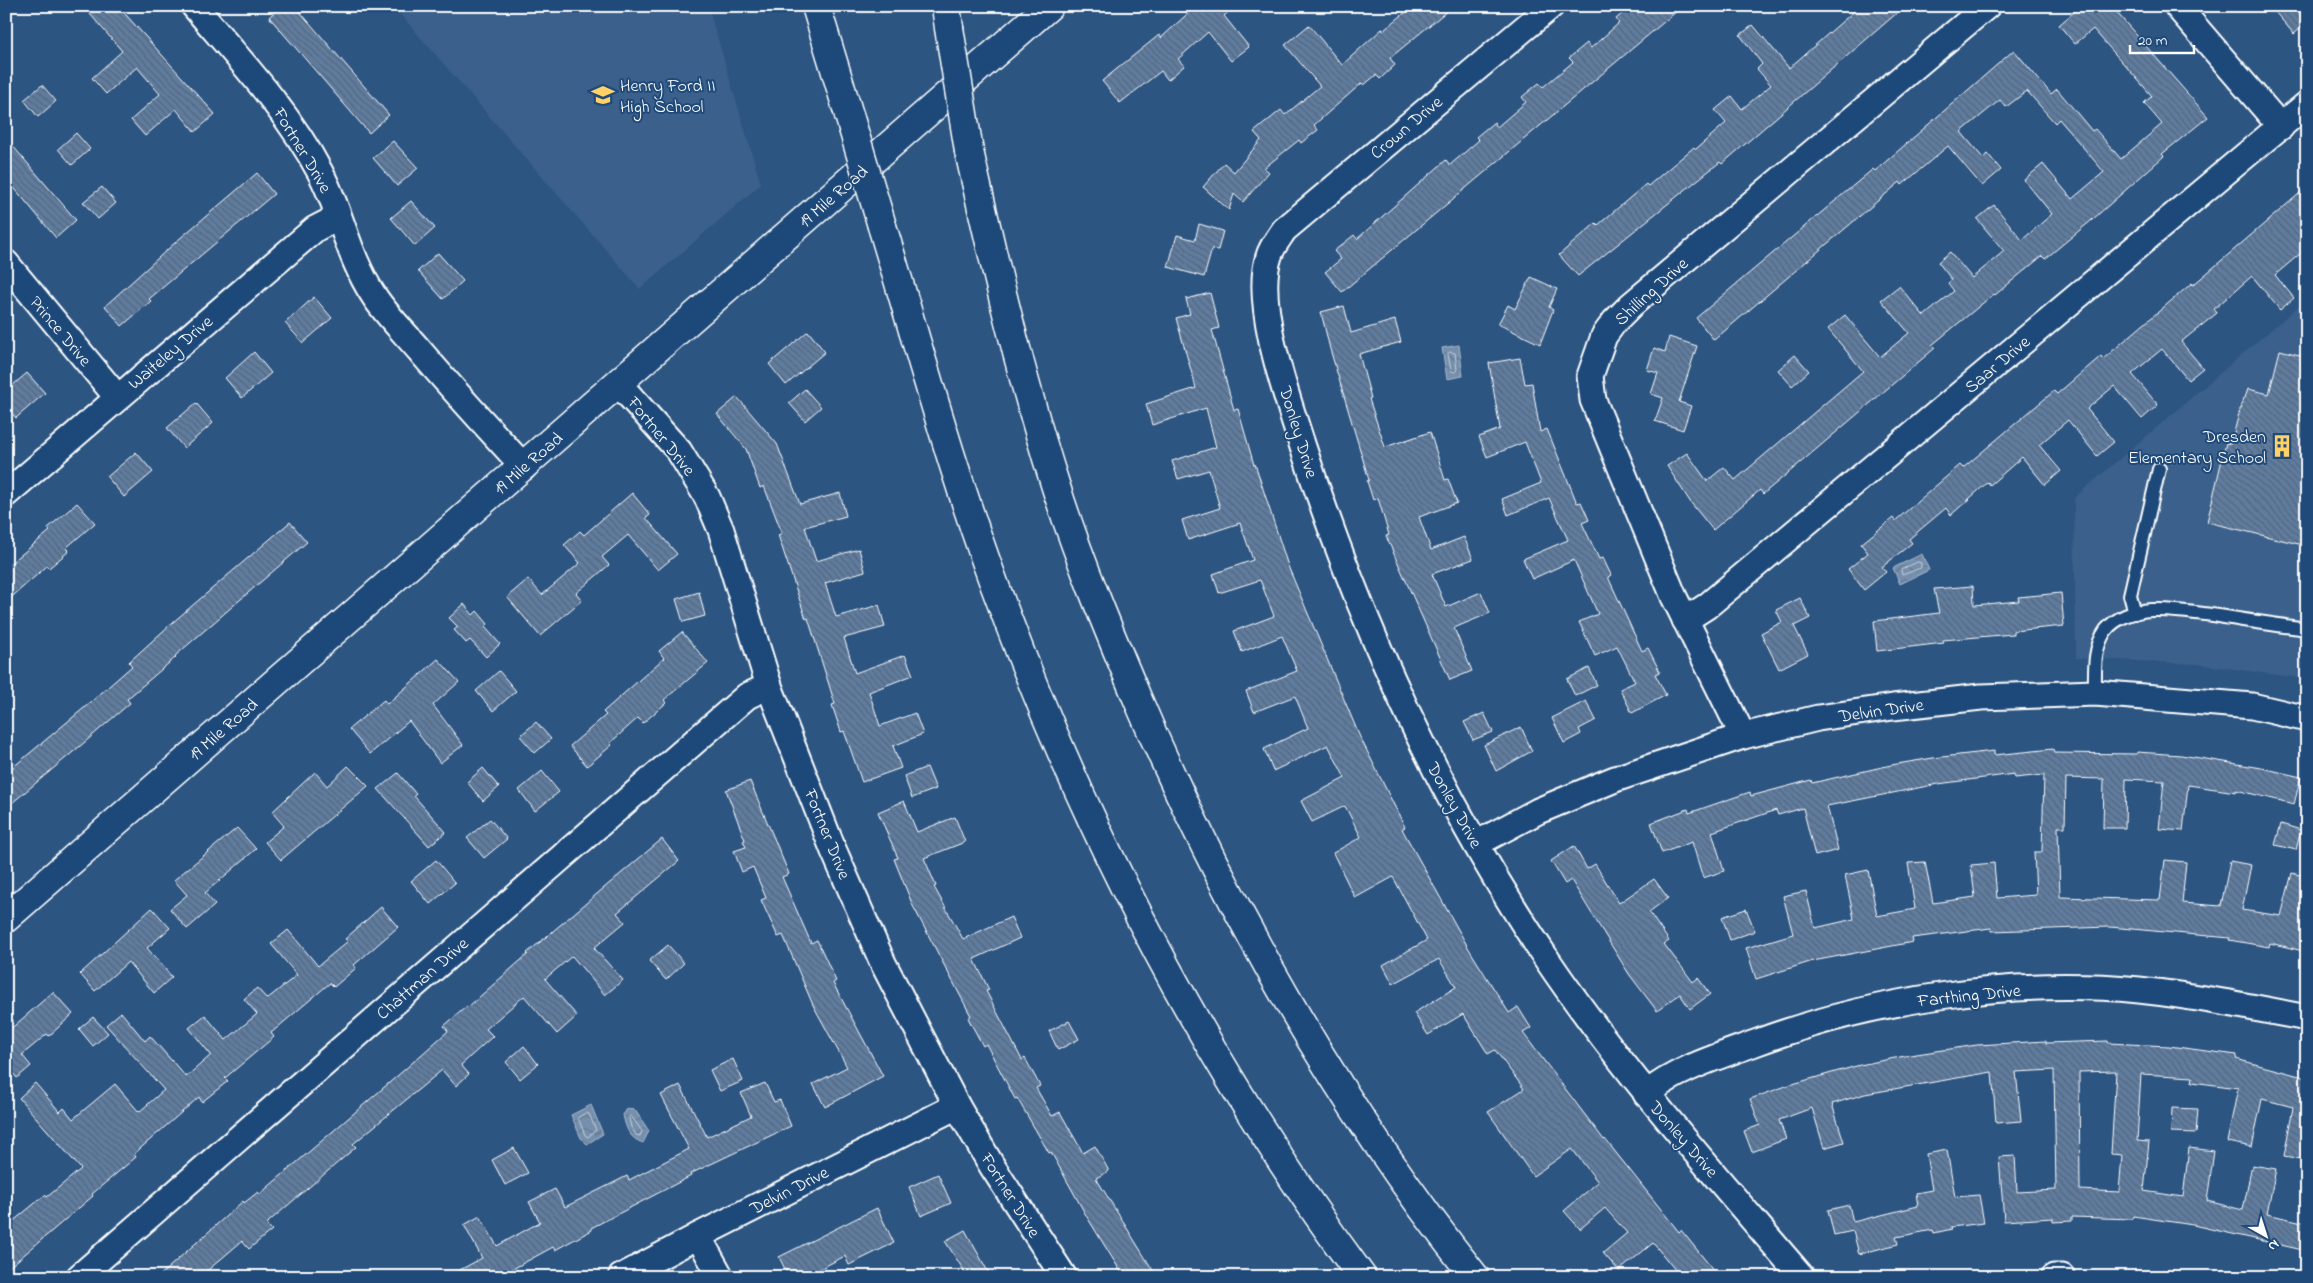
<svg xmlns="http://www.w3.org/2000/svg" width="2313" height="1283" viewBox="0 0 2313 1283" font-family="'Indie Flower',sans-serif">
  <defs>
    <pattern id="water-waves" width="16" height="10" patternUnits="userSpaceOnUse" patternTransform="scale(1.25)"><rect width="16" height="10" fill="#748fad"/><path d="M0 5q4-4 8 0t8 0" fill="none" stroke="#66788b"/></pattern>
    <pattern id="building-back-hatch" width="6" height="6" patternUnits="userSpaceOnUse" patternTransform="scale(1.25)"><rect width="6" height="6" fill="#5e7c9f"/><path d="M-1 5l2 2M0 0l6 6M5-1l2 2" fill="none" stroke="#56667a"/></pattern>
  </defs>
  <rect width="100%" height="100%" fill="#2c5582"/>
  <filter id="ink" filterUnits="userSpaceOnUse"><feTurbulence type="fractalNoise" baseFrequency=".02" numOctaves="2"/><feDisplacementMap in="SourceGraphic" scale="10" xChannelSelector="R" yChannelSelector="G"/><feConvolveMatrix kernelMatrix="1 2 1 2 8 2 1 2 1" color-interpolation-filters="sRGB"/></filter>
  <g filter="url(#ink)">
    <g fill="#3b618b">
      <polygon points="393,6 708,6 761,184 640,289"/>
      <polygon points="2307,299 2307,679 2197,664 2076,658 2074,498"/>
    </g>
    <g fill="url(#water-waves)" stroke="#acbcce">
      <polygon points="1459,345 1463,376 1447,379 1442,348"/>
      <polygon points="1922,554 1929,570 1900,584 1893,568"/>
      <polygon points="591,1105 603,1134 587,1144 581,1138 571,1115"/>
      <path d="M627,1109L635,1110L649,1131L643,1143C629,1138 626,1129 623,1115Z"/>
    </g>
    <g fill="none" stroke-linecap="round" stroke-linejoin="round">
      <g stroke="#c7d2de" stroke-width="1">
        <polygon points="1450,352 1455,353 1457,370 1455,372 1451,371 1448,354"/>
        <polygon points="1918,562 1921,563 1921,568 1902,575 1901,570"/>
        <polygon points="586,1113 589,1114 596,1130 588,1137 585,1135 578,1118"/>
        <polygon points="631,1116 642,1131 640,1136 636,1135 631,1127 629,1118"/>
      </g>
    </g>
    <g fill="url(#building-back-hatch)" stroke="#fff" fill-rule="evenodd">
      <polygon points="83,6 118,6 215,114 195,132 176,109 145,136 131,120 160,94 137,67 106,94 92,78 122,51"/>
      <polygon points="281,6 295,6 389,115 369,133 269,17"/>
      <polygon points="1196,6 1235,6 1224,16 1249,47 1231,61 1208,32 1178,59 1184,66 1168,80 1161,71 1120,103 1102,81 1159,35 1161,38"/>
      <polygon points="1413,6 1453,6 1390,58 1395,65 1380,79 1376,75 1364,85 1362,83 1314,125 1318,130 1301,143 1299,140 1264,168 1269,172 1243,202 1234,194 1229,210 1203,187 1224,163 1234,172 1261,140 1254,132 1281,110 1285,115 1320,86 1285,45 1309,25 1342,65 1382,29 1384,30"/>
      <polygon points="1631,6 1683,6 1342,292 1325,272 1341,259 1334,251 1354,235 1357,239 1446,160 1450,165 1479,140 1476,137 1494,122 1497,127 1526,102 1522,97 1539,83 1543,87 1573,62 1569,58 1587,43 1591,48 1619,23 1616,19"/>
      <polygon points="1860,6 1905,6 1722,164 1720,162 1578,276 1559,255 1596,223 1598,225 1646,184 1648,186 1694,147 1696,149 1726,123 1715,110 1732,96 1742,109 1771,85 1757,69 1762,64 1740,35 1753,25 1789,68"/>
      <polygon points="2081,6 2111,6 2208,117 2162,154 2164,156 2092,220 2045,259 2042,256 1995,295 1994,294 1932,345 1935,348 1806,458 1763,494 1760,490 1713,530 1691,503 1667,466 1687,453 1707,481 1724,467 1735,480 1863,371 1828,329 1845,315 1880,357 1909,333 1881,300 1899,286 1924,316 1954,291 1948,283 1952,280 1938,262 1950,252 1972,278 2004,251 1977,219 1994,205 2022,240 2052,214 2024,180 2043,164 2072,199 2104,172 2059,119 2055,123 2027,91 2006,107 2000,100 1961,132 1983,158 1988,154 2001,170 1982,186 1948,146 1902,185 1900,182 1714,340 1696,318 1873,169 1875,171 2014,50 2051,94 2057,89 2092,131 2095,129 2121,159 2162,124 2144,103 2152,96 2093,29 2075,44 2059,25"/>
      <polygon points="2270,6 2307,6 2307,23 2294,34"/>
      <polygon points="42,85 56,101 38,117 24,100"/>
      <polygon points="76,133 90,149 72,165 58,149"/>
      <polygon points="6,138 76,220 56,238 6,178"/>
      <polygon points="393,141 418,168 397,186 373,158"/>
      <polygon points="257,173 274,194 149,299 151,301 122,326 105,306 178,240"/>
      <polygon points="102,187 116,203 98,219 83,202"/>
      <polygon points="2307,187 2307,248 2275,275 2294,298 2280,310 2252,276 2214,309 2217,313 2181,342 2203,368 2188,380 2162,349 2132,374 2158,405 2142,419 2114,386 2087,409 2114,442 2097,456 2068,420 2039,445 2061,471 2045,485 2022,457 1990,485 1988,482 1951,515 1946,508 1909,539 1912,543 1882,567 1886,572 1864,590 1848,569 1868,553 1861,544 1893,518 1895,521 1960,465 1963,468 2054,391 2057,394 2101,356 2103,359 2192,283 2193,285"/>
      <polygon points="411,201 435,228 415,246 391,218"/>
      <polygon points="1199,224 1223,231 1218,250 1212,249 1204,277 1168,267 1177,235 1195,240"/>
      <polygon points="438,253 463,281 443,299 418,271"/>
      <polygon points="1531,277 1557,289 1549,307 1553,310 1540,344 1498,324 1508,305 1515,309"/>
      <polygon points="1210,293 1219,328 1212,330 1234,410 1238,409 1254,465 1255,464 1288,566 1359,735 1405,827 1402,829 1469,949 1509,1013 1518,1007 1531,1028 1523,1033 1604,1140 1605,1139 1679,1232 1681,1230 1719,1277 1681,1277 1653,1243 1619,1271 1603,1253 1627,1233 1605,1208 1580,1229 1564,1211 1598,1182 1572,1149 1533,1176 1488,1112 1524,1089 1495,1050 1488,1054 1463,1014 1428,1035 1414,1013 1456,987 1439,959 1393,984 1383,965 1427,940 1393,877 1355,898 1333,853 1361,837 1345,806 1312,822 1301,801 1345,778 1328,745 1273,771 1264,749 1308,728 1295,696 1254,712 1246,691 1297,671 1282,636 1242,652 1234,631 1274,616 1260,580 1219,593 1213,574 1253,560 1240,523 1188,540 1182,520 1220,508 1209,470 1178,479 1172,461 1216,447 1206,408 1152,425 1146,404 1196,388 1176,318 1190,314 1186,299"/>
      <polygon points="314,297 332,318 303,343 285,323"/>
      <polygon points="1344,306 1351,333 1395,320 1401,342 1359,354 1371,398 1369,399 1385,447 1430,432 1445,480 1448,479 1457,503 1419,517 1431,550 1464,537 1473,559 1432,574 1446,607 1481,592 1490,613 1454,628 1472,671 1450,680 1386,536 1389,535 1378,498 1373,500 1367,481 1369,480 1330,349 1321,312"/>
      <polygon points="808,331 825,352 786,385 769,364"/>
      <polygon points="1669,337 1697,346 1679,402 1691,406 1683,430 1655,421 1663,398 1651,394 1658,373 1647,370 1654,348 1665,352"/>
      <polygon points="2280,350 2307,357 2307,546 2207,522 2226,443 2231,444 2243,398 2245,398 2248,389 2269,394"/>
      <polygon points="254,352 271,373 242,398 225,378"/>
      <polygon points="1795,355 1809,371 1792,386 1778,370"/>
      <polygon points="1520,358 1525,384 1532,383 1540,432 1547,429 1577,503 1581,502 1589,520 1582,523 1599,559 1603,558 1611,575 1608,577 1642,651 1648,648 1660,672 1655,674 1666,695 1632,713 1620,689 1635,682 1617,646 1595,656 1579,622 1598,614 1574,560 1532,579 1523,559 1568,540 1549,498 1508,515 1502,499 1541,483 1525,442 1487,457 1479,437 1500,429 1489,363"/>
      <polygon points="27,373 45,393 16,418 6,407 6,391"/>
      <polygon points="805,389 821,407 805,421 789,403"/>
      <polygon points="737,397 777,444 800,504 840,493 846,516 805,527 816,561 859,549 865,571 825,583 836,617 879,605 885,627 844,638 855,673 905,655 913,675 869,692 880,726 915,713 923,734 893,746 901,768 862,782 844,731 841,732 832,705 835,704 808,618 806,619 778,535 782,533 764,486 760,488 746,449 717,414"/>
      <polygon points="196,403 213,423 184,448 167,428"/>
      <polygon points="136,452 153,472 124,497 107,477"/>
      <polygon points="632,493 650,515 646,518 677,554 658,570 628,535 602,557 609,565 576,593 582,600 540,636 507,597 528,579 542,595 580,563 564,545 580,531 584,535"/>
      <polygon points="77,503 95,523 66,548 69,551 49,568 47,566 6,602 6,567 50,531 48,528"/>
      <polygon points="290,522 307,542 175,656 176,657 127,699 130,703 85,742 6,808 6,773 84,708 132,666 129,662 172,623"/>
      <polygon points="1973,586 1974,605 2019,601 2018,597 2061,593 2064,626 2013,631 2013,634 1943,640 1944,643 1877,651 1874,621 1939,613 1934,589"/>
      <polygon points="699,592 705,616 683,622 676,599"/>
      <polygon points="1800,598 1810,618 1794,626 1808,654 1779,669 1761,633 1782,622 1776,610"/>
      <polygon points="464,604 473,615 477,611 488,624 485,627 500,644 486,657 470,640 466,643 454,630 458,627 449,618"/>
      <polygon points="682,632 708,663 664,700 666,703 643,723 638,718 610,743 612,745 587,766 570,746 606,715 603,712 664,658 659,651"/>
      <polygon points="438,659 459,682 433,705 463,745 440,763 409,721 370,754 349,729 384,700 387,704"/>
      <polygon points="1589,668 1597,685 1575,696 1567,679"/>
      <polygon points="499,671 516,691 493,711 476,691"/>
      <polygon points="1586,701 1596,720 1579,729 1581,734 1564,743 1552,718"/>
      <polygon points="1484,713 1493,732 1473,740 1464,722"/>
      <polygon points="536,722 551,739 535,753 520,736"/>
      <polygon points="1521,727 1532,751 1496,771 1484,745"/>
      <polygon points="2053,749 2054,753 2137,754 2137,752 2181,755 2262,768 2301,777 2294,804 2236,790 2236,792 2188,785 2183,831 2159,829 2164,781 2126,779 2125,828 2103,828 2104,779 2066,778 2065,827 2058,827 2060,897 2160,900 2165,860 2186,862 2182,903 2221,906 2230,861 2251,865 2242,910 2281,916 2292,873 2307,877 2307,952 2270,943 2269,947 2229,940 2230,938 2110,927 1992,931 1991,928 1912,938 1913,942 1813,961 1756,979 1746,948 1793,934 1783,896 1806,891 1815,928 1854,919 1845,875 1868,870 1877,916 1915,909 1908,863 1925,862 1933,903 1975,897 1971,865 1994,863 1997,898 2036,895 2034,852 2042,852 2044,775 2015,778 2014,774 1938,784 1827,806 1838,850 1815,856 1803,808 1778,815 1776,810 1712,832 1724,871 1703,878 1692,842 1662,853 1651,823 1688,809 1689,813 1750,792 1751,796 1811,780 1812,783 1891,765 1933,758 1994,751 1994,755"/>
      <polygon points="348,766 368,786 281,860 265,842 284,826 272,812 315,772 327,786"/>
      <polygon points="927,767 936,789 912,798 904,776"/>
      <polygon points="483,768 499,787 483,801 467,782"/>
      <polygon points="542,771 559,792 535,811 519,790"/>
      <polygon points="398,773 416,794 414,796 446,832 429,846 378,789"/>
      <polygon points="750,781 789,874 782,877 811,943 817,940 836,981 833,983 883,1076 825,1107 813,1084 847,1067 813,1005 783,935 778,937 761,900 766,898 753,867 742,872 734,851 746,847 743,841 745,840 726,790"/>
      <polygon points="904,801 917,832 955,817 965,842 924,858 936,886 934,887 963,939 1011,917 1020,938 974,959 989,990 986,991 1022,1060 1025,1058 1040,1086 1036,1088 1052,1116 1060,1112 1083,1153 1095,1146 1109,1171 1096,1178 1157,1277 1124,1277 1087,1217 1051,1152 1049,1153 1017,1098 1015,1099 986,1044 983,1046 968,1018 971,1016 913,906 894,859 898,858 878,812"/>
      <polygon points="490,819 507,839 484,858 467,838"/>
      <polygon points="2281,824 2301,830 2296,850 2275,845"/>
      <polygon points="237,828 256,849 205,893 215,905 187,929 170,909 187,895 174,880"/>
      <polygon points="662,839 679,861 617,913 625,922 594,948 623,980 605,995 572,956 545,979 577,1016 557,1034 524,996 486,1029 493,1036 461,1065 469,1074 456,1086 442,1070 353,1144 356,1147 266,1224 272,1230 249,1249 242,1241 200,1277 158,1277 243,1201 244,1203 258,1192 260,1194 403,1071 448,1031 444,1026 467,1006 468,1007 528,954 527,953"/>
      <polygon points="1574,846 1587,869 1595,864 1619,903 1654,879 1668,898 1649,912 1669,941 1664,944 1693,982 1698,978 1710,994 1690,1009 1680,994 1657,1011 1629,974 1571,880 1565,884 1551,861"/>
      <polygon points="436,860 455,883 430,904 411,881"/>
      <polygon points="381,907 398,927 354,965 356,968 334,987 330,983 271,1033 274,1037 225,1078 228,1081 202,1102 199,1097 134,1154 136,1157 92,1194 93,1196 6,1270 6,1227 45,1195 47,1197 81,1169 19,1098 35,1083 60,1112 64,1108 73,1119 115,1084 139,1112 164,1090 106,1025 121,1012 145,1041 150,1036 186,1077 211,1055 189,1028 205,1015 226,1040 257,1014 244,999 257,988 267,999 297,975 271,944 288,930 318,966 348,941 345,939"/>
      <polygon points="152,908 170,928 147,948 172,977 154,993 128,962 95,991 80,974"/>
      <polygon points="1746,909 1755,931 1730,940 1722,917"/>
      <polygon points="668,945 684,963 666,980 649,961"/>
      <polygon points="53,992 73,1014 49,1036 47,1034 22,1055 31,1066 17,1078 8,1067 6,1068 6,1033"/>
      <polygon points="93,1017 108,1033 93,1046 79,1029"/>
      <polygon points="1069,1021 1079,1039 1058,1050 1049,1031"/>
      <path d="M2046,1041V1043L2108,1041V1043L2169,1046L2237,1055L2236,1059L2307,1078V1160L2284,1156L2293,1107L2262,1099L2252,1147L2227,1142L2238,1088L2192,1082L2193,1077L2141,1074L2137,1141L2149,1142L2144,1191L2183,1197L2189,1148L2214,1151L2207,1201L2243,1210L2252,1165L2276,1169L2267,1214L2307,1223V1251L2193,1225L2133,1216L2132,1219L2072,1217V1221L2053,1222V1218L2004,1221L1999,1157L2015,1156L2017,1192L2056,1190L2054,1070L2016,1072L2021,1121L1996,1123L1992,1072L1865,1094L1832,1104L1844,1142L1824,1148L1812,1108L1779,1120L1786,1139L1752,1152L1744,1131L1760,1125L1750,1099L1789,1085L1860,1065L1910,1055L1977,1045ZM2116,1071L2111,1154L2122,1155L2119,1192L2080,1190L2079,1072Z"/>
      <polygon points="524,1046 538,1064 520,1079 506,1062"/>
      <polygon points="733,1059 743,1081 720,1091 710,1070"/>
      <polygon points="765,1083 774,1102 780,1100 791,1126 690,1174 691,1176 591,1228 592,1230 555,1250 553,1247 498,1277 447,1277 482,1258 464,1225 480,1216 497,1246 540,1222 529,1202 555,1189 565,1207 627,1176 629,1180 689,1149 661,1095 680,1085 707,1137 751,1116 741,1093"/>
      <polygon points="2172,1108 2198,1109 2196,1133 2171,1132"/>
      <polygon points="514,1148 528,1173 505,1185 492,1160"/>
      <polygon points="1947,1150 1955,1197 1979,1195 1984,1223 1951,1227 1952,1229 1934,1233 1933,1230 1896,1237 1898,1244 1859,1254 1853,1231 1834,1235 1828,1210 1849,1205 1853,1222 1918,1206 1916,1193 1932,1190 1926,1154"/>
      <polygon points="938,1174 951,1203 921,1216 909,1187"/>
      <polygon points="877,1208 894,1243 849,1265 845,1256 804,1277 789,1277 779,1257"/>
      <polygon points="965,1230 991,1277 968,1277 945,1241"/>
    </g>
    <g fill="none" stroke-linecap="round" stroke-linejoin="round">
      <defs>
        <g id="service">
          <polyline points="2135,613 2130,595 2159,469"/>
          <path d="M2095,693C2095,671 2093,648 2106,630C2116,617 2135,611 2151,610C2174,609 2197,613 2219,616C2248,621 2278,625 2307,629"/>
        </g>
        <g id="minor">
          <path d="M194,6C239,59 287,110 320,172C342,213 347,255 374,296C387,316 405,333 420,351C454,391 489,429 524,467"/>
          <path d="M1551,6L1284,230C1279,238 1272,246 1269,256C1253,302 1287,397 1302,444C1361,626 1441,802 1548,961C1624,1073 1714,1174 1802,1277"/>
          <polyline points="2177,6 2281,127"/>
          <polyline points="6,263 117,397"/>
          <polyline points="618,383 679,451 707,497 721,530 769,686 833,849 883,963 957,1106 992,1166 1064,1277"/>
          <polyline points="6,494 315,229 338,217"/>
          <polyline points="1685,620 1707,606 2307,104"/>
          <polyline points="1743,736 1674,597 1593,400 1590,376 1604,336 1615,321 1631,305 1987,6"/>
          <polyline points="1476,844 1538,811 1615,779 1743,736 1818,718 1893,707 1981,697 2095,693 2252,706 2307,719"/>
          <path d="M1646,1094C1677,1069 1717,1057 1755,1043C1873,999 2012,978 2139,990C2195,996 2251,1007 2307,1018"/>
          <polyline points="698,1236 721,1277"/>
          <polyline points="79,1277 747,696 769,686"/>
          <polyline points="621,1277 698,1236 957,1106"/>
          <polyline points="2054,1277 2062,1277"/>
        </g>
        <polyline id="tertiary" points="6,918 1049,6"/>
        <g id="motorway">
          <polyline points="816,6 849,115"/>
          <polyline points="946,6 949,28"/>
          <path d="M969,151C994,263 1020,374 1055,484C1078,557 1108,629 1138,700C1224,902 1338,1105 1475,1277"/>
          <path d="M882,226C921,355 956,485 1004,610C1093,847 1212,1073 1362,1277"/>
        </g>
      </defs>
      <use href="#service" stroke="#fff" stroke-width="16"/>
      <use href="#minor" stroke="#fff" stroke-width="29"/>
      <use href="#tertiary" stroke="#fff" stroke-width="31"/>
      <use href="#motorway" stroke="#fff" stroke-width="31"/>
      <use href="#service" stroke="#1f4a7a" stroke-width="12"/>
      <use href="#minor" stroke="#1f4a7a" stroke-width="25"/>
      <use href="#tertiary" stroke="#1f4a7a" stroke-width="28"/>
      <use href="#motorway" stroke="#1f4a7a" stroke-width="28"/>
      <defs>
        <g id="motorway-bridge">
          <polyline points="949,28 969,151"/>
          <polyline points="849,115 882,226"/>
        </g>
      </defs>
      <use href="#motorway-bridge" stroke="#fff" stroke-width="31" stroke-linecap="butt"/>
      <use href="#motorway-bridge" stroke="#1f4a7a" stroke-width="28"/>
    </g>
  </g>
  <defs>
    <symbol id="school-bare" viewBox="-9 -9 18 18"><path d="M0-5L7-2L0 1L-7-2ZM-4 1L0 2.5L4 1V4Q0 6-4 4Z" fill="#ffd166" stroke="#1f4a7a" stroke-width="2.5" paint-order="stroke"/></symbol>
    <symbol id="building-bare" viewBox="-9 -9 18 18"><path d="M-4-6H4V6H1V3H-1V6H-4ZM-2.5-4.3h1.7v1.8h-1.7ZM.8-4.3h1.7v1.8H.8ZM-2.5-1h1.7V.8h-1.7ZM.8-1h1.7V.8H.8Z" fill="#ffd166" stroke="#1f4a7a" stroke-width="2.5" paint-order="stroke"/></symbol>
  </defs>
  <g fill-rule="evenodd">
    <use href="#school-bare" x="587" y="79" width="32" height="32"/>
    <use href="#building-bare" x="2266" y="430" width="32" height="32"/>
  </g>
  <g text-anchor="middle" stroke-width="4" stroke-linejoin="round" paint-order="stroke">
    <g font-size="18" fill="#fff" stroke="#1f4a7a" text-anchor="start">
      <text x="620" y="91">Henry Ford II<tspan x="620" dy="21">High School</tspan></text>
      <text x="2266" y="442" text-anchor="end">Dresden<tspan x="2266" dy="21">Elementary School</tspan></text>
    </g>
    <g font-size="18" fill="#fff" stroke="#1f4a7a">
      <text transform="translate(1406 127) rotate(-40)" y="6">Crown Drive</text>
      <text transform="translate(303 150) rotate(59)" y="6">Fortner Drive</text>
      <text transform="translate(833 196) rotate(-41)" y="6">19 Mile Road</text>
      <text transform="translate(1651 291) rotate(-42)" y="6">Shilling Drive</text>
      <text transform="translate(61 331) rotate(50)" y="6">Prince Drive</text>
      <text transform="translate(170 352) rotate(-40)" y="6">Waiteley Drive</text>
      <text transform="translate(1997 364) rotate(-40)" y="6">Saar Drive</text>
      <text transform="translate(1299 432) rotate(73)" y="6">Donley Drive</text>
      <text transform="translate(662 436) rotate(51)" y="6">Fortner Drive</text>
      <text transform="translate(528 463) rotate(-41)" y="6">19 Mile Road</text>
      <text transform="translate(1881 710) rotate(-8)" y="6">Delvin Drive</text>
      <text transform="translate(223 729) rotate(-41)" y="6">19 Mile Road</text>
      <text transform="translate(1455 805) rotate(61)" y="6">Donley Drive</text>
      <text transform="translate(828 834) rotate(68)" y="6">Fortner Drive</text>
      <text transform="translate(422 978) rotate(-41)" y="6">Chattman Drive</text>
      <text transform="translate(1969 995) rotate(-6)" y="6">Farthing Drive</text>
      <text transform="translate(1684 1139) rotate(49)" y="6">Donley Drive</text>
      <text transform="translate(789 1190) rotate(-27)" y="6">Delvin Drive</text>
      <text transform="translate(1011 1195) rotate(58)" y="6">Fortner Drive</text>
    </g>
  </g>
  <rect width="2313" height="1283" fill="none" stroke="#1f4a7a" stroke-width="25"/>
  <rect x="12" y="12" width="2288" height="1258" fill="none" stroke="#fff" stroke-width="2" filter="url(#ink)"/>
  <g transform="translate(2266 1236) rotate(141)" stroke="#1f4a7a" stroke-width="4" paint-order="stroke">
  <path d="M0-4L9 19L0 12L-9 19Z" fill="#ffffff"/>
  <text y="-8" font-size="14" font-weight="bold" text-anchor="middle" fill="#ffffff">N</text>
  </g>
  <path d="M2130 45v8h64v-8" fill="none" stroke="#ffffff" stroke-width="2.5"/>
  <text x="2138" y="45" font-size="15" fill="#ffffff" stroke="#1f4a7a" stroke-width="4" paint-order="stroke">20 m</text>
</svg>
